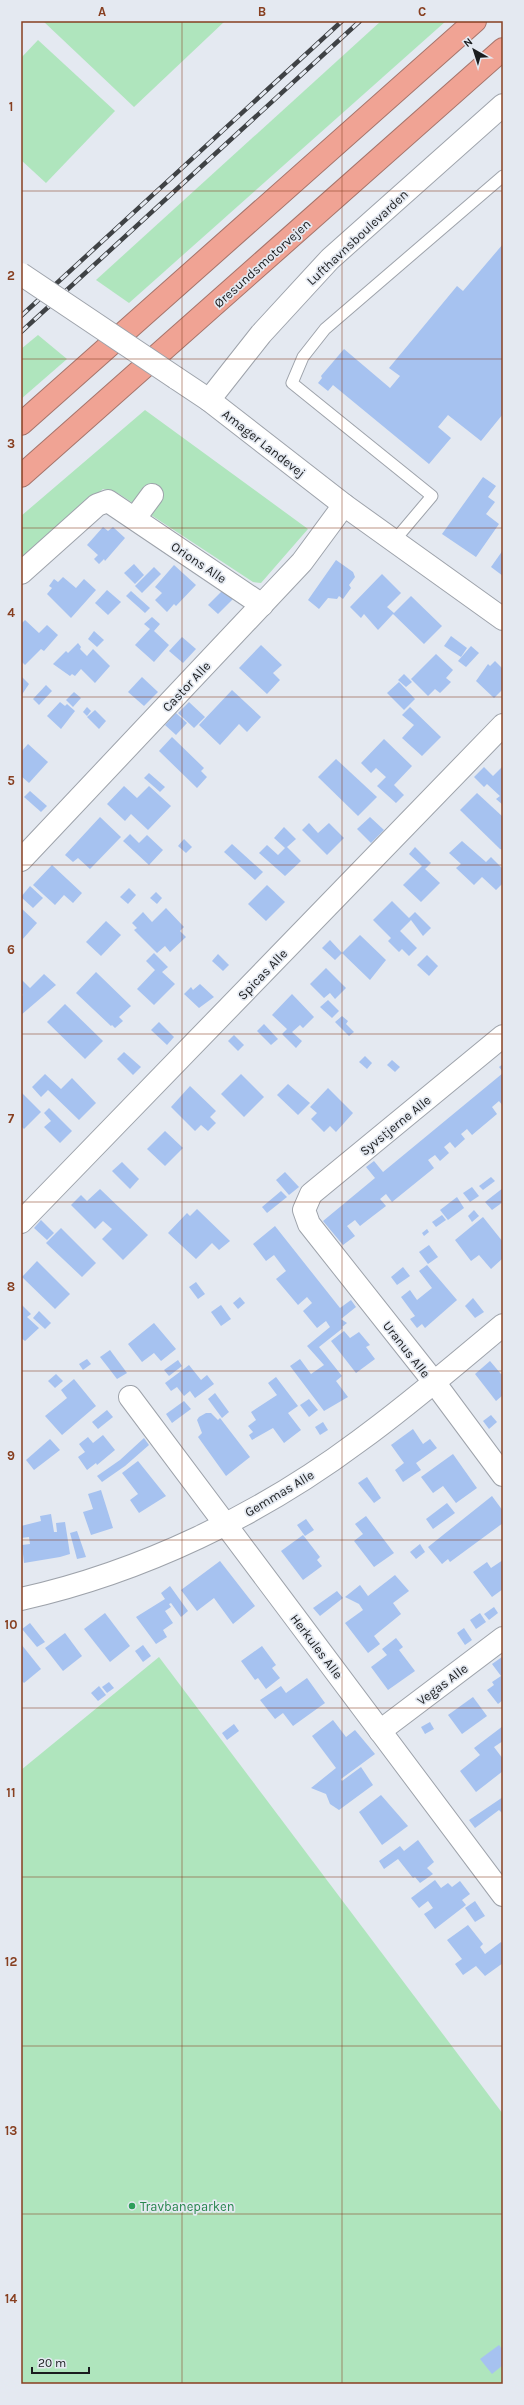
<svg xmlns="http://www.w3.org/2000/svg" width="524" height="2405" viewBox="0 0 524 2405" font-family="Karla,sans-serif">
  <rect width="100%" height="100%" fill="#e4e9f1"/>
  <g fill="#afe5bd">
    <polygon points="43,21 225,21 134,107"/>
    <polygon points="381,21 446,21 129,303 96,280"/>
    <polygon points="38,40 115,111 46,183 21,160 21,58"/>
    <polygon points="38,335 67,359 21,399 21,349"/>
    <polygon points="145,410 308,529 261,583 253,582 116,492 103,489 21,559 21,516"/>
    <polygon points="159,1657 503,2114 503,2384 21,2384 21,1770"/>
  </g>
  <g fill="#a6c2f0">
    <polygon points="503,244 503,414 481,441 448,415 438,427 451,438 429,464 333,385 328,391 318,383 322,378 321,376 344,349 390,388 400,376 389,368 457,286 463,291"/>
    <polygon points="483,477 496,486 488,497 495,502 486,514 499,524 476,557 442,534"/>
    <polygon points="103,527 108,531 113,527 125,538 105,561 104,559 99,564 94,559 98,555 87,545"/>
    <polygon points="503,550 503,576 491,567"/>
    <polygon points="336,560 353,572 355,577 349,585 351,588 343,599 339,596 337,599 328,598 319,609 308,600"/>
    <polygon points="134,564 144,575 135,584 124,573"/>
    <polygon points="174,565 196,585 176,606 174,604 167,612 155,600 162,593 155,587"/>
    <polygon points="154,567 161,574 142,593 135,586"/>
    <polygon points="382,574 401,593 387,607 394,613 411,596 442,626 424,644 393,614 378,630 364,614 361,618 350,607"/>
    <polygon points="63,577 76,588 84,579 96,590 71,618 47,594 52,588 49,586 54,579 58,582"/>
    <polygon points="107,590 121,602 108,615 95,603"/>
    <polygon points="223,590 233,599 218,614 208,605"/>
    <polygon points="131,591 150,608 145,613 126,596"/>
    <polygon points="152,617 160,624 154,631 169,645 154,662 135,645 150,629 144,624"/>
    <polygon points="25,620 39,633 47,625 58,635 44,651 41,649 25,665 21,661 21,624"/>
    <polygon points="94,631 104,640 97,647 88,639"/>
    <polygon points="451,636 467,648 461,657 444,646"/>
    <polygon points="182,637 196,649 183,663 169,651"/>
    <polygon points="78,643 81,647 80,649 87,656 93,649 110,666 95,683 81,669 75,676 72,674 70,676 53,664 66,651 68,653"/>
    <polygon points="261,645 282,665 273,673 280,680 267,694 239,668"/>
    <polygon points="471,646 479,653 466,667 458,661"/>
    <polygon points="436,654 453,670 446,678 451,682 440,693 435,689 428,696 411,679"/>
    <polygon points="495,661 503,669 503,689 494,698 476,681 488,664 490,666"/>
    <polygon points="404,674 412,682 406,687 398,680"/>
    <polygon points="21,676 29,684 21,696"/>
    <polygon points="142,677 158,692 144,706 128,692"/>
    <polygon points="399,682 415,699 404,710 387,693"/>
    <polygon points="46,685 52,691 39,705 33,699"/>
    <polygon points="232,690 261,717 247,732 239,724 220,745 199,725"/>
    <polygon points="74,692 81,698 73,707 66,700"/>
    <polygon points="60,702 65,706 67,704 75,711 61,729 47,716"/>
    <polygon points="189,702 205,717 194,728 178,713"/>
    <polygon points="87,707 91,711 87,716 83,712"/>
    <polygon points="410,707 441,737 422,756 402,738 414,725 402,715"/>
    <polygon points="95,710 106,721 99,729 87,717"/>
    <polygon points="176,713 187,723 176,735 165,725"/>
    <polygon points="172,737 204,768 201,771 207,777 197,788 159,751"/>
    <polygon points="384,739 412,766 394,785 404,795 396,803 377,786 386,777 376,768 371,773 361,763"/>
    <polygon points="28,744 48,762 29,783 21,776 21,752"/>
    <polygon points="336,759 377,797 358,816 318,777"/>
    <polygon points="503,766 503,805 496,799 500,796 487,784 484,787 474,777 484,767 493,776"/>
    <polygon points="149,773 165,787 160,792 144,778"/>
    <polygon points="124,786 137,798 149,786 171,806 148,830 131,814 125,821 107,804"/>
    <polygon points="30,791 47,806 41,812 24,797"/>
    <polygon points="477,793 503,817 503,850 500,849 460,810"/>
    <polygon points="100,817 121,837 90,869 78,858 73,862 65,855"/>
    <polygon points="370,817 384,830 371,843 357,829"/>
    <polygon points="309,823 318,833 329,823 344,838 327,855 302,830"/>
    <polygon points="284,827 296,839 287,847 301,861 285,876 259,853 267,845 278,855 285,848 274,838"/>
    <polygon points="130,834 139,843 147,835 163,850 149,865 123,841"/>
    <polygon points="184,839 192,847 186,853 178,846"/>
    <polygon points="462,841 486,862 491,857 503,869 503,883 496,890 482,877 474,885 456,868 461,864 449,853"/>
    <polygon points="232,844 263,872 255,880 224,852"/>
    <polygon points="415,847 431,863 425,869 440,883 421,902 403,885 422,866 409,854"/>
    <polygon points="52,865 82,893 73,903 64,895 55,905 33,885"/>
    <polygon points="267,885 285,902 266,921 248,904"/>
    <polygon points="30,886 43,898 33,908 21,897"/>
    <polygon points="129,888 136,895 128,904 120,897"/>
    <polygon points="156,892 162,898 157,904 150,898"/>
    <polygon points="392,901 409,918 415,912 431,928 423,936 411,920 400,931 417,948 409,956 402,949 399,952 388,941 391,938 373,920"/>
    <polygon points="21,908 37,923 21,941"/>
    <polygon points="166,908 184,927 180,931 186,937 170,952 165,946 157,953 134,930 137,928 132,923 143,912 152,922"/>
    <polygon points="106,921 121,935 101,956 86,942"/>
    <polygon points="360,935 386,960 370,980 342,953 335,960 322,948 330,940 342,953"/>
    <polygon points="154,953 168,967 162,972 175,984 154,1005 137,989 155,970 146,961"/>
    <polygon points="218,954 229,965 223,971 212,961"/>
    <polygon points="427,955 438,966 429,976 417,965"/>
    <polygon points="326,968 346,988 335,999 330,993 324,998 310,984"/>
    <polygon points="96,972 131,1006 119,1017 123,1021 115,1028 112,1025 111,1026 76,993"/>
    <polygon points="44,974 56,985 21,1015 21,997 23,995 21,992 21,979 30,988"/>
    <polygon points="200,984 214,997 199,1008 184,994 191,987 193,990"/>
    <polygon points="292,994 314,1017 303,1028 300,1025 292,1032 302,1041 296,1048 282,1034 287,1029 272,1015"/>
    <polygon points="328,1000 339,1011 332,1018 320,1007"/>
    <polygon points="65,1004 103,1041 85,1059 47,1022"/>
    <polygon points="342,1016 348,1021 346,1024 354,1032 349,1036 335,1022"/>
    <polygon points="159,1022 174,1037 167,1045 151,1030"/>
    <polygon points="264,1024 278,1039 271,1045 257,1031"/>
    <polygon points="234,1035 244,1045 238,1051 228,1041"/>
    <polygon points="124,1052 141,1067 133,1075 117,1059"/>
    <polygon points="365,1056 372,1063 367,1069 359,1062"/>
    <polygon points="392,1060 400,1067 395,1072 387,1065"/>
    <polygon points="503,1064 503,1072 499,1067"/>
    <polygon points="503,1073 503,1106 499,1101 492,1107 497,1114 472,1135 467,1129 461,1134 465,1139 455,1148 450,1142 444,1147 449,1153 440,1161 435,1155 428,1160 434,1168 392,1202 386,1194 380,1199 386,1206 369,1219 360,1226 355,1220 347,1226 355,1236 343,1245 323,1221 375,1178 366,1167 374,1161 383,1172"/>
    <polygon points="45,1074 61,1089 72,1078 96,1103 79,1120 48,1090 41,1097 32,1087"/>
    <polygon points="241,1074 264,1097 244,1117 221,1094"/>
    <polygon points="288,1084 310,1103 298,1115 277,1095"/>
    <polygon points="190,1086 216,1111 210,1117 216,1123 208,1131 201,1125 195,1131 171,1107"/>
    <polygon points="328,1088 353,1113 336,1132 330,1126 324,1132 311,1119 317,1113 310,1107"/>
    <polygon points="21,1092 41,1112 24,1129 21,1126"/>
    <polygon points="49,1108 72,1131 60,1143 44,1127 51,1121 44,1113"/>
    <polygon points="165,1131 183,1148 165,1166 147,1149"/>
    <polygon points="122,1162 139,1179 130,1189 112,1171"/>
    <polygon points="285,1172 299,1187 289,1195 276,1180"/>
    <polygon points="491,1177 495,1181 483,1190 479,1186"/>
    <polygon points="472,1187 479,1196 470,1202 463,1193"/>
    <polygon points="503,1188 503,1202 492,1210 485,1202"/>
    <polygon points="100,1189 148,1235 123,1260 102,1239 112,1229 103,1221 95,1229 71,1205 81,1195 87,1201"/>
    <polygon points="281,1191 287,1197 267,1213 262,1207"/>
    <polygon points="457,1197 464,1208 448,1220 440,1210"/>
    <polygon points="197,1209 230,1241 219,1250 212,1243 196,1259 168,1233 187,1213 190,1216"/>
    <polygon points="474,1210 479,1216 472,1222 468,1216"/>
    <polygon points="442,1215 446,1220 436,1227 432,1222"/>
    <polygon points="483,1217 503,1242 503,1258 491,1269 479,1255 471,1261 455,1240"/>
    <polygon points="41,1220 54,1233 47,1240 34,1228"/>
    <polygon points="275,1226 340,1308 351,1300 356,1307 341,1319 347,1323 342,1327 343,1328 319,1347 342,1376 336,1381 348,1397 324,1411 290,1366 300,1359 311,1374 324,1365 307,1346 330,1327 326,1321 317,1328 303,1311 312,1303 307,1297 298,1305 276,1279 286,1271 274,1255 266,1261 253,1244"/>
    <polygon points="61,1228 96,1263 82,1277 46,1243"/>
    <polygon points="427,1229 429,1232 424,1236 422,1233"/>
    <polygon points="429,1245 438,1257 428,1264 419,1252"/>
    <polygon points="37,1261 70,1294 55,1309 22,1277"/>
    <polygon points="427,1265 457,1300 425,1328 422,1324 417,1328 410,1319 415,1316 401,1297 410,1290 417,1300 432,1288 419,1271"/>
    <polygon points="403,1267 410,1276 397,1285 391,1277"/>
    <polygon points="196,1282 205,1294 198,1299 189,1287"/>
    <polygon points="240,1297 245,1303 238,1309 233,1303"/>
    <polygon points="473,1298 484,1312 475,1318 465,1306"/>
    <polygon points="21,1304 31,1314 27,1317 39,1328 25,1341 21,1338"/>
    <polygon points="221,1305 231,1319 221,1326 211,1312"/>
    <polygon points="39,1311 51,1323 45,1329 33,1318"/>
    <polygon points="154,1323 176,1349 161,1361 154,1353 142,1362 128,1344"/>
    <polygon points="344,1331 350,1338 359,1332 370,1345 366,1347 375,1359 356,1373 331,1341"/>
    <polygon points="110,1350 127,1373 117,1379 100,1357"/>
    <polygon points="87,1359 91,1364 83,1370 79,1364"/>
    <polygon points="178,1360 182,1366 169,1376 164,1370"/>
    <polygon points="490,1361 501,1374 503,1373 503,1395 496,1401 475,1374"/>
    <polygon points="189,1365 201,1380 207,1375 214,1384 195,1398 190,1391 184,1396 177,1387 171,1391 165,1383"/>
    <polygon points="56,1374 63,1381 55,1388 48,1381"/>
    <polygon points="276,1377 298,1406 288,1413 301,1430 284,1443 273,1428 252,1440 249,1435 253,1432 248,1426 256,1420 251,1412 277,1395 268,1383"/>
    <polygon points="74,1379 96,1406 62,1435 45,1416 67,1398 61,1390"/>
    <polygon points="215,1393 229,1412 222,1418 208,1399"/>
    <polygon points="309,1399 318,1410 309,1417 300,1405"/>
    <polygon points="184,1401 191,1409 172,1423 166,1414"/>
    <polygon points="107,1410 113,1417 98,1429 92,1422"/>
    <polygon points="206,1413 211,1413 218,1420 220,1418 250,1457 226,1476 198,1437 202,1433 197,1420 199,1417"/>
    <polygon points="491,1415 497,1422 489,1429 483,1421"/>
    <polygon points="323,1422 328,1430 320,1435 315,1427"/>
    <polygon points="413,1429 423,1444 430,1439 437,1448 416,1463 421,1470 403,1482 395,1470 404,1463 391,1445"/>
    <polygon points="103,1435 115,1450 97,1465 96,1463 87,1470 78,1457 85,1452 79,1444 88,1437 93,1443"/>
    <polygon points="144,1438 149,1445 125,1466 102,1482 97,1476 120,1460"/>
    <polygon points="50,1439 60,1450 34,1470 26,1460"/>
    <polygon points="453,1454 477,1488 456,1503 443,1486 433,1493 421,1477"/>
    <polygon points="138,1461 166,1496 139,1513 130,1500 138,1494 122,1473"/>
    <polygon points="367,1477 381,1498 374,1503 358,1483"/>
    <polygon points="101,1490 113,1528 91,1535 83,1512 93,1509 88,1494"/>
    <polygon points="492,1496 503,1511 503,1523 450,1562 448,1559 442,1564 428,1547"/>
    <polygon points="447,1503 455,1513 433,1529 426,1519"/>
    <polygon points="51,1514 54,1532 57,1532 56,1523 65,1522 70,1554 60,1557 24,1563 22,1545 30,1544 29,1537 21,1538 21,1526 41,1521 40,1516"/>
    <polygon points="366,1516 394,1553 374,1567 354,1541 363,1534 355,1524"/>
    <polygon points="306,1519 314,1530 305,1536 297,1525"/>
    <polygon points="77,1531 86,1557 77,1559 70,1533"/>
    <polygon points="303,1535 320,1557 317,1560 322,1566 303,1580 281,1551"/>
    <polygon points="420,1544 425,1552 416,1559 410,1552"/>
    <polygon points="503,1560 503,1589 492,1597 473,1572 487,1562 491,1568"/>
    <polygon points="220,1561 255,1606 233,1624 214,1598 197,1611 181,1590"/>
    <polygon points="395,1575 409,1591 393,1603 401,1614 374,1636 380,1644 368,1653 345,1623 363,1610 359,1604 345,1597 360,1585 368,1596"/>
    <polygon points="170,1586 188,1611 181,1617 171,1603 169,1604 171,1607 165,1611 173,1623 163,1630 167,1637 156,1644 136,1617 165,1599 161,1593"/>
    <polygon points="337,1591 343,1598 320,1616 313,1608"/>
    <polygon points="494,1607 498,1613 489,1620 484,1614"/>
    <polygon points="105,1613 130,1646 110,1662 84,1629"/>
    <polygon points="480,1613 486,1622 476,1629 470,1620"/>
    <polygon points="30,1623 45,1642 37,1647 22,1629"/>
    <polygon points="464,1628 472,1640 465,1645 457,1633"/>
    <polygon points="65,1633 82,1656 63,1671 45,1648"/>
    <polygon points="396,1638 403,1647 399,1650 415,1671 388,1690 371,1667 387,1655 382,1649"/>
    <polygon points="21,1644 41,1669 24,1683 21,1680"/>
    <polygon points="143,1645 151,1656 143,1662 135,1651"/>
    <polygon points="262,1646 276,1665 272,1668 280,1678 266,1689 258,1678 255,1680 241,1661"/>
    <polygon points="502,1657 503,1700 498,1704 487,1690 494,1685 492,1682 501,1676 492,1664"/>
    <polygon points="307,1678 325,1703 293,1726 283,1713 275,1719 260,1700 281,1686 286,1693"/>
    <polygon points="109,1682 114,1688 107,1693 102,1687"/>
    <polygon points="99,1686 106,1695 98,1701 91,1693"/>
    <polygon points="473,1697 487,1716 462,1734 448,1715"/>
    <polygon points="333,1720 346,1737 355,1730 375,1754 341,1779 342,1781 361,1767 373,1785 339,1810 330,1804 326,1794 311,1788 336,1768 312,1736"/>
    <polygon points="430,1722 434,1729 425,1734 421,1727"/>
    <polygon points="234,1724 239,1731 227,1740 222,1733"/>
    <polygon points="503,1726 503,1741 494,1747 503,1759 503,1771 476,1792 460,1771 480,1755 474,1748"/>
    <polygon points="381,1795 408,1826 382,1845 359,1812"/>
    <polygon points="503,1797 503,1814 499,1810 475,1828 469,1820"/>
    <polygon points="418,1840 434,1862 427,1868 433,1874 420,1883 415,1877 413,1878 398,1859 384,1869 379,1861 400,1846 404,1851"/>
    <polygon points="435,1880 441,1888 448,1883 452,1887 460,1881 470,1894 462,1900 466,1905 435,1929 424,1914 433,1908 428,1901 419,1908 411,1898"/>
    <polygon points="475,1901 485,1916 475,1922 465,1908"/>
    <polygon points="468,1925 483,1944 480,1947 485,1954 501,1942 503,1944 503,1963 485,1976 476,1966 463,1975 455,1964 462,1959 447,1940"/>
    <polygon points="499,2345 503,2350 503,2365 492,2374 480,2359"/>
  </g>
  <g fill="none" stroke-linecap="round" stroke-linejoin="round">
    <defs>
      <polyline id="service" points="394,541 432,496 292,383 303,357 325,329 503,176"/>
      <g id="minor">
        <polyline points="135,518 152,495"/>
        <polyline points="21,573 97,505 108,501 262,605"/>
        <polyline points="21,860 302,562 344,505"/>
        <polyline points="503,1036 311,1194 304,1210 309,1224 434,1382 503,1475"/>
        <polyline points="21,1222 503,725"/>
        <polyline points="130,1397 503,1895"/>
        <path d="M21,1599C142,1572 260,1515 359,1441C409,1405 456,1364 503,1325"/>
        <polyline points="380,1731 503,1638"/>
      </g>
      <g id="tertiary">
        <polyline points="176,378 209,400 344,505 503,619"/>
        <polyline points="209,400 261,334 330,259 503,105"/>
      </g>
      <g id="motorway">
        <polyline points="21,424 475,21"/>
        <polyline points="21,476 503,49"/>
      </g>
    </defs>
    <use href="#service" stroke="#9ea3ab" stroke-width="13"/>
    <use href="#minor" stroke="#9ea3ab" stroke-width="24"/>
    <use href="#tertiary" stroke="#9ea3ab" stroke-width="24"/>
    <use href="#motorway" stroke="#a5746b" stroke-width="24"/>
    <use href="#service" stroke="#fff" stroke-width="11"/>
    <use href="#minor" stroke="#fff" stroke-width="22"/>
    <use href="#tertiary" stroke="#fff" stroke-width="22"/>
    <use href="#motorway" stroke="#f0a394" stroke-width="22"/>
    <defs>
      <g id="rail">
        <polyline points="21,316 342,21"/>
        <polyline points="21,332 360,21"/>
      </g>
    </defs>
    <use href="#rail" stroke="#3f4245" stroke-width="4.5"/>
    <use href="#rail" stroke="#e4e9f1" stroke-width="3" stroke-dasharray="9" stroke-linecap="butt"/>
    <defs>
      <polyline id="tertiary-bridge" points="21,274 176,378"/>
    </defs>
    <use href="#tertiary-bridge" stroke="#9ea3ab" stroke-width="24" stroke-linecap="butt"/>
    <use href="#tertiary-bridge" stroke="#fff" stroke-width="22"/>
  </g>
  <path fill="none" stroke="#873f20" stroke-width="1" stroke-opacity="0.55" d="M182,21V2384M342,21V2384M21,191H503M21,359H503M21,528H503M21,697H503M21,865H503M21,1034H503M21,1202H503M21,1371H503M21,1540H503M21,1708H503M21,1877H503M21,2046H503M21,2214H503"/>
  <circle fill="#2e9e5b" stroke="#e4e9f1" stroke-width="1.5" cx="132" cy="2206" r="4"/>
  <g text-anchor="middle" stroke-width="3.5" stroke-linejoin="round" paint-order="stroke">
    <g font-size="13" fill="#1a1c1e" stroke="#e4e9f1">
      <text transform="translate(357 237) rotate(-43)" y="5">Lufthavnsboulevarden</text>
      <text transform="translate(262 263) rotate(-42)" y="5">Øresundsmotorvejen</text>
      <text transform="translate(264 443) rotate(38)" y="5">Amager Landevej</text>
      <text transform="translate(199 562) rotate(34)" y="5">Orions Alle</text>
      <text transform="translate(186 686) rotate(-47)" y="5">Castor Alle</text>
      <text transform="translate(262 974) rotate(-46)" y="5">Spicas Alle</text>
      <text transform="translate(395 1125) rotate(-39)" y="5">Syvstjerne Alle</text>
      <text transform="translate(407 1349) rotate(52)" y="5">Uranus Alle</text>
      <text transform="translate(279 1493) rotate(-31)" y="5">Gemmas Alle</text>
      <text transform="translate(317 1646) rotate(53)" y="5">Herkules Alle</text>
      <text transform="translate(442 1684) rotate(-37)" y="5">Vegas Alle</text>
    </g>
    <g font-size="13" fill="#27864d" stroke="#e4e9f1" text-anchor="start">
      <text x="140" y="2211">Travbaneparken</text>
    </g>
  </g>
  <rect width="524" height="2405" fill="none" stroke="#e4e9f1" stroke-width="44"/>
  <g transform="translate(474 50) rotate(321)" stroke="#e4e9f1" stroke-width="3" paint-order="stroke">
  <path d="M0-3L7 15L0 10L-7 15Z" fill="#1a1c1e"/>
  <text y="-6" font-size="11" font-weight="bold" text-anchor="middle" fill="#1a1c1e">N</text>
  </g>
  <path d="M32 2367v6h57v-6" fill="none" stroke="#1a1c1e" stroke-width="2"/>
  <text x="38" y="2367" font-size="12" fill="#1a1c1e" stroke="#e4e9f1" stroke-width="3" paint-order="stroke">20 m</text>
  <rect x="22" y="22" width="480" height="2361" fill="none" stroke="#873f20" stroke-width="1.5"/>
  <g font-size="13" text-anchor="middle" font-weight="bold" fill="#873f20">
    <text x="102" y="16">A</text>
    <text x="262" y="16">B</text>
    <text x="422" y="16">C</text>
    <text x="11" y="111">1</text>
    <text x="11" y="280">2</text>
    <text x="11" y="448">3</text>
    <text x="11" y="617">4</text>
    <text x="11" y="785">5</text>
    <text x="11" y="954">6</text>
    <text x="11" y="1123">7</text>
    <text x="11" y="1291">8</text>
    <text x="11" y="1460">9</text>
    <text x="11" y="1629">10</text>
    <text x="11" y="1797">11</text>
    <text x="11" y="1966">12</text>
    <text x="11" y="2135">13</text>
    <text x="11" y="2303">14</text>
  </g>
</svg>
